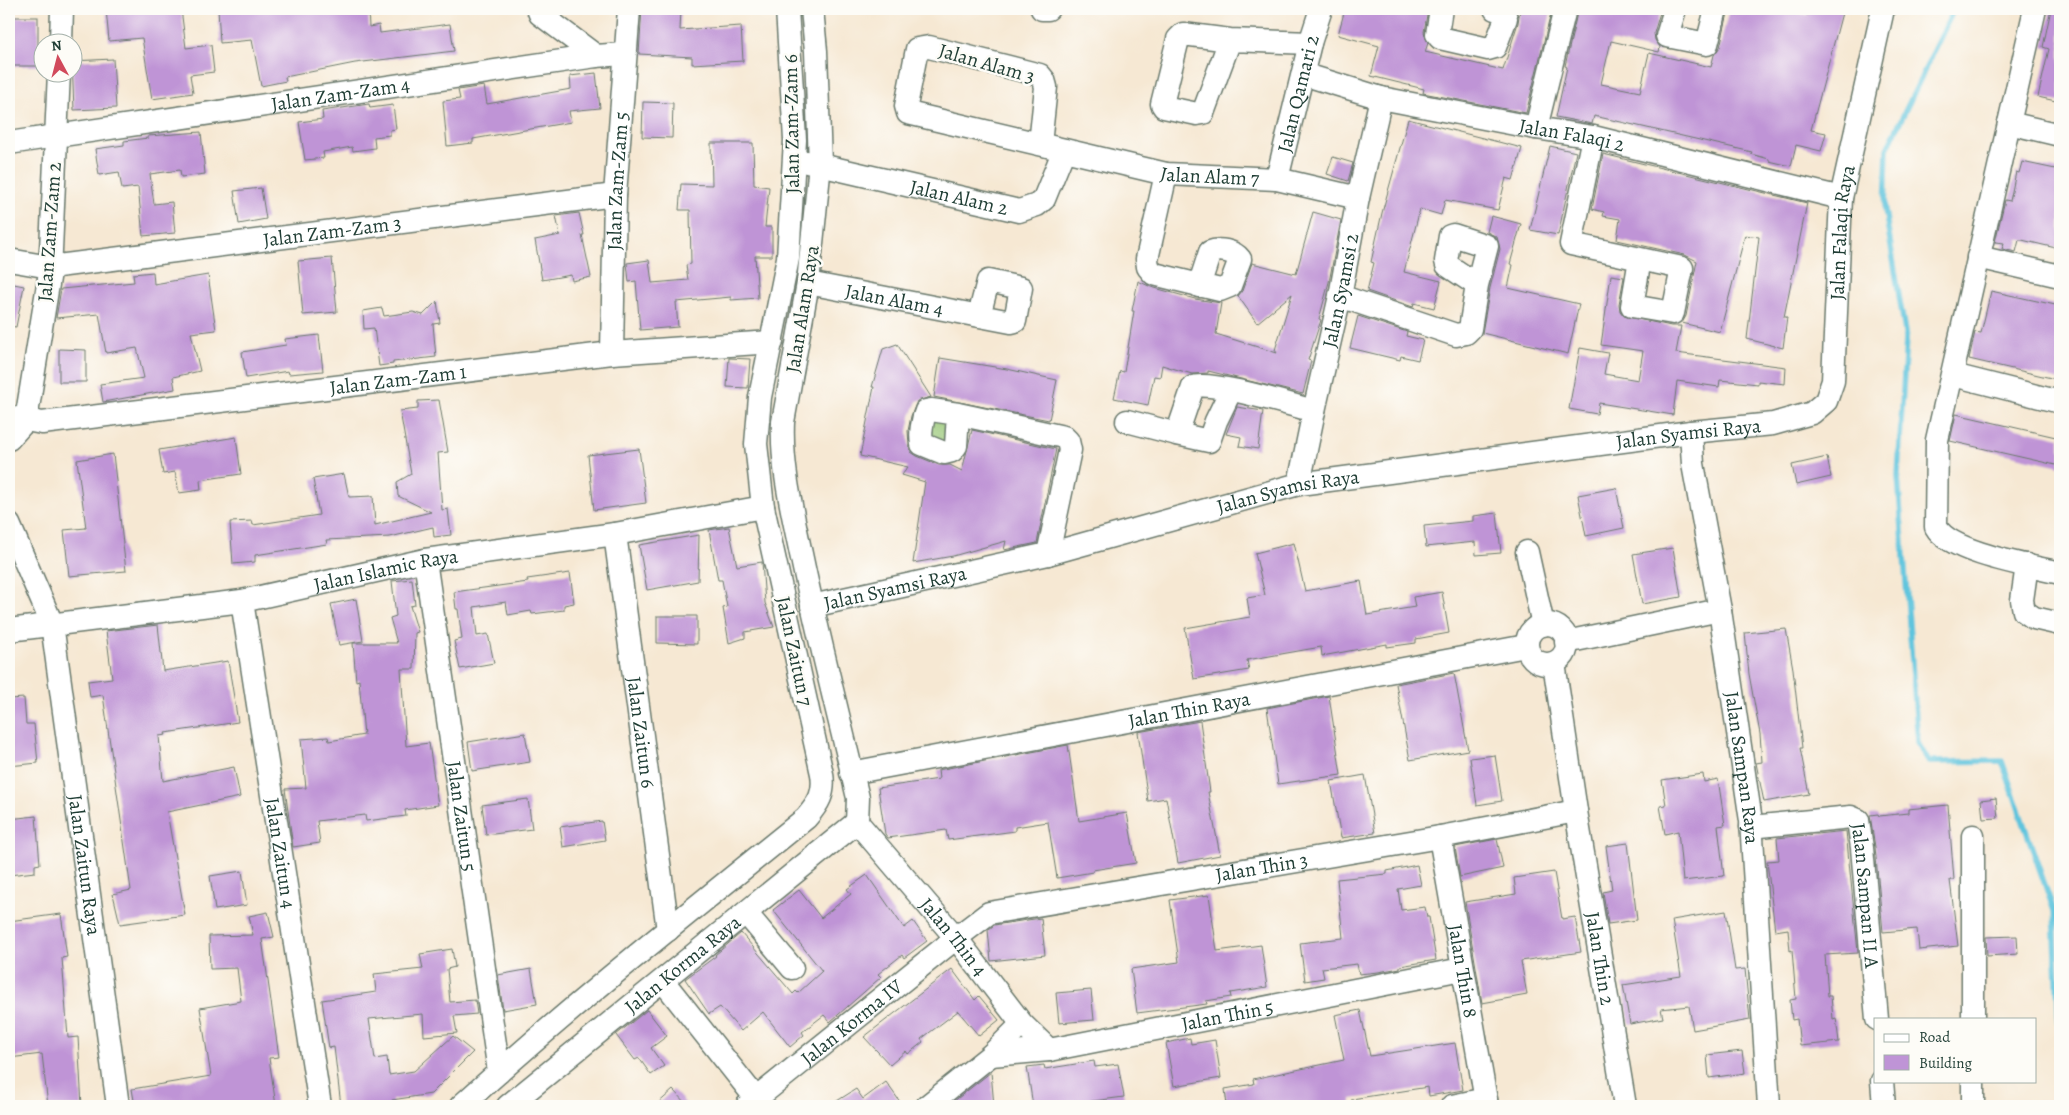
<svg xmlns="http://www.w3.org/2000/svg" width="2069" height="1115" viewBox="0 0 2069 1115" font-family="Alegreya,serif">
  <rect width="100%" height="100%" fill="#fdfcf7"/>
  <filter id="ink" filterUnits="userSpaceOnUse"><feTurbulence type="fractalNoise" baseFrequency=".02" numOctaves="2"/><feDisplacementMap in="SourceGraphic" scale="10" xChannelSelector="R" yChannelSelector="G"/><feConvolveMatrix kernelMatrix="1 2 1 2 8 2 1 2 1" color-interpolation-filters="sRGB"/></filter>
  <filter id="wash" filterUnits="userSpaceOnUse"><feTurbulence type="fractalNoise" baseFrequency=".0096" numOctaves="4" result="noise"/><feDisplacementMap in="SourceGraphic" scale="20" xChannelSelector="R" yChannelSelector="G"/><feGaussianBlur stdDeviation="1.12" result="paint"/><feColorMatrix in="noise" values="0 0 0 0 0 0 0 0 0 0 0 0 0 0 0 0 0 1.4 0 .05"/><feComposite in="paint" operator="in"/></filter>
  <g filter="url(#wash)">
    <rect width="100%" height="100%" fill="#f6e8d3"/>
    <polygon fill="#96c676" stroke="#5a8255" points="926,411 953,417 952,451 922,444"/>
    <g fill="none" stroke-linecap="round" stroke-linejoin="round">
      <polyline stroke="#5fc4dd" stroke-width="5.5" points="1954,9 1887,149 1885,210 1906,338 1898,476 1918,743 1929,762 2002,761 2054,911 2060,1053"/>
    </g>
    <g id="blocks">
      <g fill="#bf94d6">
        <polygon points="106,9 181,9 186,48 211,45 214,72 190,75 193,93 152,99 142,38 109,41"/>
        <polygon points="218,9 368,9 369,27 379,25 380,33 450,24 454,51 355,63 285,77 286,81 261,86 252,40 220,43"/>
        <polygon points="642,9 681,9 680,30 741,26 743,61 692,64 692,57 639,54"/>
        <polygon points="1345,9 1428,9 1424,32 1428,43 1425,52 1503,70 1518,23 1520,9 1552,9 1526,113 1423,93 1424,89 1371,76 1379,46 1338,35"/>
        <polygon points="1578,9 1661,9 1654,33 1655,40 1660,47 1659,52 1611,41 1601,84 1640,92 1649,53 1711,67 1714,55 1720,47 1729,9 1783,9 1808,15 1809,9 1843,9 1811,130 1826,133 1821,151 1796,145 1791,166 1769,161 1769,159 1751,154 1752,152 1621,122 1594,116 1592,124 1556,117 1567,67 1565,66"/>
        <polygon points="2051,9 2060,9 2060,102 2038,97 2049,49 2043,47"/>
        <rect x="9" y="17" width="29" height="49"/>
        <polygon points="113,59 116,108 74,110 72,61"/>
        <polygon points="596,73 600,108 569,111 571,122 473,139 473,143 447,146 443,101 460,99 458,90 484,86 487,104 571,89 570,76"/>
        <polygon points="643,102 673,103 672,138 642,137"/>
        <polygon points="369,104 370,108 393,105 396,129 390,130 390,135 374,137 375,148 353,151 352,147 323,152 324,158 305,160 299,122 323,119 322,111"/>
        <polygon points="1408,119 1522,148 1513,180 1506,178 1498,210 1445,200 1441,215 1420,209 1404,272 1441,281 1434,308 1414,303 1413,307 1367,291 1374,263 1371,262 1382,213"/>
        <polygon points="201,132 205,174 181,177 180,170 150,174 154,204 172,202 175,233 143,236 138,187 122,189 119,172 99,175 95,149 124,145 124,141 148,138 148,136"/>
        <polygon points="711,143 753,143 754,185 769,187 765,227 772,227 772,256 755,256 758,298 731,300 731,297 676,302 678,327 640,330 636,281 629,282 627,263 649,260 652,283 688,280 686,265 691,264 690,210 679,210 681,184 712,185"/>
        <polygon points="1550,146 1576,152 1558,235 1530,230"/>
        <polygon points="1603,154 1807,203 1784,317 1787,317 1783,348 1747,339 1759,237 1745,235 1720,332 1682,323 1686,316 1697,261 1685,255 1617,240 1620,219 1603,216 1604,212 1592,209"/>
        <polygon points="1333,157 1353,163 1348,181 1327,174"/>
        <polygon points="2022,162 2060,170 2060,249 2022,240 2019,240 2016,252 2002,249 2004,243 1995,242 2005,200 2010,201 2016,172 2019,173"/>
        <polygon points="261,188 266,219 239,224 234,191"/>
        <polygon points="1313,212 1341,220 1329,282 1319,319 1321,320 1308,360 1311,361 1303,394 1208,371 1208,373 1192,374 1162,365 1160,377 1154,376 1148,405 1114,398 1120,371 1124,372 1134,311 1132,311 1138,281 1151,287 1195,299 1221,303 1216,334 1277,353 1275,350 1292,294 1257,323 1238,296 1242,291 1252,263 1296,274"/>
        <polygon points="579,213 584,235 582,235 591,277 572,281 571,275 542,280 535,240 560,235 556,216"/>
        <polygon points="1491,216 1521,224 1510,264 1513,265 1508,288 1579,304 1568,354 1482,333 1490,288 1500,249 1497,237 1487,232"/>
        <polygon points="332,258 337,312 303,315 298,261"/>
        <polygon points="153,272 154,284 208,275 216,330 191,333 200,371 173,377 175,389 103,402 100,384 144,378 137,348 106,353 99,314 56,318 61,289 134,282 133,274"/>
        <polygon points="1611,275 1624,277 1619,304 1620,311 1624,316 1671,326 1681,326 1676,353 1786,367 1785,384 1758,381 1758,384 1720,380 1719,387 1677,381 1673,415 1599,403 1597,414 1569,409 1580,348 1608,353 1604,374 1638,380 1643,351 1601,345"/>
        <polygon points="9,283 24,286 16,327 9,326"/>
        <polygon points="1991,291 2060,306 2060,380 1969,359 1975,332 1981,333"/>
        <polygon points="437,301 440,323 433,324 436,357 393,362 393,364 379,366 374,328 364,329 363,311 382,308 384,316 413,312 423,315"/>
        <polygon points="1358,316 1407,332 1406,336 1423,340 1418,360 1401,356 1400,360 1350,348"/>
        <polygon points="319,335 323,371 289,374 288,371 246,378 242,352 286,345 285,339"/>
        <polygon points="897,344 931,397 917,401 911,416 908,431 909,446 911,452 917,456 939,465 950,465 962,471 972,430 1056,449 1037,543 1004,550 1006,541 953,556 913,563 925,482 902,475 908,467 860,456 874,387 872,387 883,349"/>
        <polygon points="59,349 86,350 86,382 59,382"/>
        <polygon points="729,358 750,359 748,388 727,387"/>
        <polygon points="940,358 1007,369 1057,380 1049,420 934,397"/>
        <polygon points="439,400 448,452 438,453 442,510 448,509 451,535 434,537 433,527 390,537 326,540 327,544 255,555 255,562 233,564 230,522 252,521 253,525 319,515 313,479 344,474 349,497 373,496 375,525 431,512 398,496 397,482 411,474 400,411 418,409 418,401"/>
        <polygon points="1237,407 1263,411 1258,449 1239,446 1241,437 1226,434"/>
        <polygon points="1956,414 2060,438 2060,466 1950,441"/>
        <polygon points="236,437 241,474 200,480 201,490 179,493 175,472 163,474 159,450"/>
        <polygon points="639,449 646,503 594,510 588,455"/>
        <polygon points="113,454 126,571 69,576 64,530 86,528 77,460"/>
        <polygon points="1827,457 1831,477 1796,485 1792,465"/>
        <polygon points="1616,488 1624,528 1586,536 1578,495"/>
        <polygon points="1497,513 1501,553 1476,555 1475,542 1426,547 1424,526 1473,521 1473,516"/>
        <polygon points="729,527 737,566 762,562 765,603 774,627 745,632 745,638 729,643 723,608 727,607 722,580 718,580 709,530"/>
        <polygon points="699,535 698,581 647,590 639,545"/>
        <polygon points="1294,543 1305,591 1361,581 1367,615 1415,607 1413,597 1442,592 1449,633 1416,639 1416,643 1387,647 1387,644 1322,656 1321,647 1247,660 1249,670 1194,679 1185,628 1250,617 1247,598 1265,595 1255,553"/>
        <polygon points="1673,548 1681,597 1642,604 1633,554"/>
        <polygon points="570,573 574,603 564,605 564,610 532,614 531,611 508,615 506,602 474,607 477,636 488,634 494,663 460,669 454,641 462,639 458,609 456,609 454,592 528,582 527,579"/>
        <polygon points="412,579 415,605 410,606 418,632 415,633 414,669 401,669 406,746 429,743 438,805 405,810 406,816 366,821 365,815 317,821 320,843 293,847 285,789 306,788 301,739 328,737 329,741 364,735 359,680 356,681 353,643 397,643 390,618 396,616 392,581"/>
        <polygon points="356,599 363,641 339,645 331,604"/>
        <polygon points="657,616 697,616 697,644 657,643"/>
        <polygon points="158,625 163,671 228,661 238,722 165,733 166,735 159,736 163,781 234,767 240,797 167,812 185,915 120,924 113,894 131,890 103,695 90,697 88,681 112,678 106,631"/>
        <polygon points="1786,629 1793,669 1802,748 1800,748 1809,794 1764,802 1756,763 1762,762 1760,734 1749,674 1745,633"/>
        <polygon points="1454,673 1468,750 1410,760 1396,684"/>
        <polygon points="1329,696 1341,775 1278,784 1267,708"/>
        <polygon points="24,698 26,724 34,724 38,763 9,766 9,699"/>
        <polygon points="1200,721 1210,792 1208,792 1220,855 1178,863 1166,798 1148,801 1138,732"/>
        <polygon points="525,733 530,762 472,771 468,742"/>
        <polygon points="1068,745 1079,821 1127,813 1136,863 1093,870 1093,872 1057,878 1048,822 1015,827 1015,831 948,840 946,830 888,838 885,834 878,788 939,779 938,770"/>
        <polygon points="1495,755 1502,801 1477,805 1470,758"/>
        <polygon points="1703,774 1704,782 1718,779 1725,825 1718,826 1724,876 1683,881 1678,831 1665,834 1660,806 1666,805 1662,780"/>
        <polygon points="1365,775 1375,833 1341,838 1331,781"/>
        <polygon points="1996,798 1998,818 1983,819 1981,800"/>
        <polygon points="528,799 532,829 486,835 482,805"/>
        <polygon points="1948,805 1954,880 1950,880 1958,946 1919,950 1917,929 1883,932 1875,847 1870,815 1878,814 1879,816 1908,813 1908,809"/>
        <polygon points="36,816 40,864 35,865 35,872 9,875 9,819"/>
        <polygon points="602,821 605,840 563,847 560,827"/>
        <polygon points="1846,831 1858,953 1825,955 1828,996 1831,996 1833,1019 1836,1018 1839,1042 1800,1046 1797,1019 1792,1020 1790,1000 1796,999 1792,950 1790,951 1788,929 1775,931 1767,861 1779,860 1777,838"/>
        <polygon points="1497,839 1503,868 1460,877 1455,847"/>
        <polygon points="1628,843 1637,920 1608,924 1603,892 1612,890 1606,846"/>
        <polygon points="1417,865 1421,885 1398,889 1401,910 1425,907 1427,917 1429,917 1436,960 1400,966 1400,968 1378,972 1359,974 1357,964 1322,968 1324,978 1305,981 1300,943 1343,938 1337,879 1387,874 1387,871"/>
        <polygon points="242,871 247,905 215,910 210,876"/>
        <polygon points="1554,872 1562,919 1575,917 1581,952 1521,961 1527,995 1482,1003 1465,902 1516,894 1514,878"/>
        <polygon points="867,875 904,928 913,921 927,941 904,958 902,955 878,974 881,977 830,1022 824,1015 802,1032 804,1035 790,1047 763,1012 741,1031 720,1007 709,1014 685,979 716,956 715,955 741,933 793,994 796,991 798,993 822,971 773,910 799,890 821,918 851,894 847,889"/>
        <polygon points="1209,895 1217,951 1261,945 1267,987 1230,993 1231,997 1206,1001 1207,1004 1137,1013 1131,969 1179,962 1170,900"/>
        <polygon points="1726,911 1735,970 1745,969 1750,1020 1693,1030 1689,1006 1661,1009 1663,1018 1630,1024 1623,985 1681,976 1672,920"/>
        <polygon points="268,912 274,937 262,939 279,1057 269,1058 276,1106 135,1106 132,1089 211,1076 200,1008 241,1001 237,968 210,969 209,936 253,935 249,916"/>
        <polygon points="61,914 67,957 62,958 68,1038 78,1037 82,1106 48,1106 42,1054 9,1058 9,921"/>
        <polygon points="1041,918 1045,955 991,961 988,930 994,925"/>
        <polygon points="2017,936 2018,954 1987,956 1986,937"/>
        <polygon points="452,949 455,967 447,969 450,1002 475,1000 477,1014 454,1016 457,1033 424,1036 423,1014 369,1019 375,1059 387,1057 389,1075 414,1071 453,1036 473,1052 431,1094 392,1100 393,1106 341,1106 334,1047 329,1048 322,1000 376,992 374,974 423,969 420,954"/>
        <polygon points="531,969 537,1004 503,1010 498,975"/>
        <polygon points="952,969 975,1000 979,996 999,1020 979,1036 958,1011 921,1039 923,1042 908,1054 906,1051 890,1065 864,1037"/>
        <polygon points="1091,990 1094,1020 1059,1023 1056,993"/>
        <polygon points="647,1010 667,1036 651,1048 664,1066 651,1075 639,1058 635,1060 616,1035"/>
        <polygon points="1360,1010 1370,1056 1455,1043 1463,1090 1429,1096 1428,1087 1352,1099 1352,1103 1334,1106 1227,1106 1225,1089 1254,1084 1253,1079 1344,1060 1335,1015"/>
        <polygon points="1190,1038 1191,1044 1215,1040 1221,1078 1174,1086 1166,1043"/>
        <polygon points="1742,1051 1745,1073 1709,1078 1707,1055"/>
        <polygon points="1094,1061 1095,1067 1118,1064 1124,1097 1078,1103 1077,1101 1033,1106 1027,1067 1044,1065 1045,1069"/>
        <polygon points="991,1072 994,1106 948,1106"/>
        <polygon points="886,1082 903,1106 829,1106 856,1089 863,1099"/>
        <polygon points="673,1090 688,1106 655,1106"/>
      </g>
    </g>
  </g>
  <g filter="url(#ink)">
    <use href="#blocks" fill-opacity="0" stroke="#6a796c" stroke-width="1"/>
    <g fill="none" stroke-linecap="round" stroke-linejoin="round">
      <defs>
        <g id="minor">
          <polyline points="538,9 540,14 596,56"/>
          <path d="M812,9L816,51L820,164L808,283L783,422C781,466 792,510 801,554C818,636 839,717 858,798L857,822"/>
          <polyline points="1042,9 1048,9"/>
          <polyline points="1441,9 1437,34 1440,38 1488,49 1495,47 1506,18 1503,11 1495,9"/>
          <polyline points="1675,9 1667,36 1707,44 1716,9"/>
          <path d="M2035,9L1937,440L1936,527C1950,553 2031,566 2060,573"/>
          <polyline points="1230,40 1203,113 1197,114 1164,107 1162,104 1178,39 1183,34 1230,40 1310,43"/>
          <polyline points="61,42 62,9"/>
          <path id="s1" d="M59,72L50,272L26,420L42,423L612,353L772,342"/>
          <path id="s2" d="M1303,74L1381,98L1536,128L1593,137L1841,198"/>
          <polyline points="2009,123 2060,135"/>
          <polyline points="1536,128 1565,9"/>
          <polyline points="1593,137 1571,244 1682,268 1673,313 1632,306 1640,259"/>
          <path id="s3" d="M9,143L596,56L624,54"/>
          <path id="s4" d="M1040,144L1046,87L1044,80L1040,75L929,47L917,49L906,106L908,113L1166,174L1277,179L1358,198"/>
          <path id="s5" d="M807,162L1019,211L1037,205L1044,199L1064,150"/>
          <path d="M1166,174L1147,259L1148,267L1154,274L1220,290L1230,286L1240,259C1234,251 1219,248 1210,252L1199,286"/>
          <path id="s6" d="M1277,179L1310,43L1321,9"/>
          <polyline points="1978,257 2060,276"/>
          <path id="s7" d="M9,260L50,267L615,195"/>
          <path id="s8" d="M808,283L1011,322L1015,321L1021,288L988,281L979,316"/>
          <polyline points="1340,296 1456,335 1466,333 1470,329 1477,285 1487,246 1453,235 1450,236 1446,261 1447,265 1477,285"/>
          <path id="s9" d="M612,353L615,195L629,9"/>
          <polyline points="1953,375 2060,402"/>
          <path d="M1231,390L1216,421L1209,441L1177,434L1193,387C1210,380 1291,405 1314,411"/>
          <path d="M958,414L956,446L952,451L944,453L922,444C920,434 922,420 926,411L931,410L958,414L1064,437L1068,441L1070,450L1048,554"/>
          <polyline points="9,417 26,420 9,439"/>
          <polyline points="1127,421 1177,434"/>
          <path id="s10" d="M1691,432L1693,464L1720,610L1751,821L1769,1106"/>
          <path id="s11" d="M1299,484L1314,411L1340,296L1358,198L1381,98"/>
          <path id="s12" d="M9,524L52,624L118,1106"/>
          <path id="s13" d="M615,534L668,930"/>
          <polyline points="1527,552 1543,625"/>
          <path id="s14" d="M425,560L499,1072"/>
          <polyline points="2027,565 2022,600 2024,611 2034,618 2060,624"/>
          <path id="s15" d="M242,601L320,1106"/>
          <path id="s16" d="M812,606L1048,554L1299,484L1691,432L1773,424L1812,413L1826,401L1833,381L1841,198L1883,9"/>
          <circle cx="1547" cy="644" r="20"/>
          <path id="s17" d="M9,630L242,601L425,560L615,534L763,507"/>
          <polyline points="1566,642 1720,610"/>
          <path id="s18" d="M1554,663L1576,811L1625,1106"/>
          <path id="s19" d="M851,773L1526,646"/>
          <path id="s20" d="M857,822L956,938L1022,1024L1049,1050"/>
          <path id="s21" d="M1751,827L1851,817L1858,820L1862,848L1877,1019"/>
          <polyline points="1973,836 1973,1019"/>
          <path id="s22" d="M1440,837L1487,1106"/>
          <polyline points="746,913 792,968"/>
          <polyline points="663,981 762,1106"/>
          <path id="s23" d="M991,1055L1049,1050L1462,969"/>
          <polyline points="1882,1081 1884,1106"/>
          <polyline points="1973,1081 1973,1106"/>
          <path d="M461,1106C572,1005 690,912 806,818C819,803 825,793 822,774L763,507L756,444L760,397L788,258L795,140L787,9"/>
          <path id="s24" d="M508,1106L857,822"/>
          <path id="s25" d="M747,1106L956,938L989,913L1440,837L1576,811"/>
          <polyline points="927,1106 991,1055 1022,1024"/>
          <polyline points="1452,1106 1486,1099"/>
        </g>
      </defs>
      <use href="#minor" stroke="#6a796c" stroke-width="25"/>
      <use href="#minor" stroke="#fff" stroke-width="22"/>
    </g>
  </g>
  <g text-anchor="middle" stroke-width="5" stroke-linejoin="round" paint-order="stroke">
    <g font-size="20" fill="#1f3d34" stroke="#fdfcf7">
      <text transform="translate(987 63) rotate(16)" y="7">Jalan Alam 3</text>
      <text dy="7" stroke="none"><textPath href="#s3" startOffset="335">Jalan Zam-Zam 4</textPath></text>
      <text dy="7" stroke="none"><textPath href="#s6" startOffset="88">Jalan Qamari 2</textPath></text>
      <text transform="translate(791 124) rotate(-91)" y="7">Jalan Zam-Zam 6</text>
      <text dy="7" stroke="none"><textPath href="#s2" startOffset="276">Jalan Falaqi 2</textPath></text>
      <text dy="7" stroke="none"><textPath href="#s4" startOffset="572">Jalan Alam 7</textPath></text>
      <text dy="7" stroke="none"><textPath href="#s9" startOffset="172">Jalan Zam-Zam 5</textPath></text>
      <text dy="7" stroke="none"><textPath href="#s5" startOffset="156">Jalan Alam 2</textPath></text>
      <text dy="7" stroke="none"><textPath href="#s7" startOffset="326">Jalan Zam-Zam 3</textPath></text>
      <text transform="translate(49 232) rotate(-86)" y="7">Jalan Zam-Zam 2</text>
      <text dy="7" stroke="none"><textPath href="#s16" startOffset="1209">Jalan Falaqi Raya</textPath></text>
      <text dy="7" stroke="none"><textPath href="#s11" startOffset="198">Jalan Syamsi 2</textPath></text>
      <text dy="7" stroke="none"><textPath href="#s8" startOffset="88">Jalan Alam 4</textPath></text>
      <text transform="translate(802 309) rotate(-81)" y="7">Jalan Alam Raya</text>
      <text dy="7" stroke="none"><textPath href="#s1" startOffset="725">Jalan Zam-Zam 1</textPath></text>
      <text dy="7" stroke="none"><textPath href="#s16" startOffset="895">Jalan Syamsi Raya</textPath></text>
      <text dy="7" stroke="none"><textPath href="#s16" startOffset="490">Jalan Syamsi Raya</textPath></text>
      <text dy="7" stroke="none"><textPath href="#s17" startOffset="382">Jalan Islamic Raya</textPath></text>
      <text dy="7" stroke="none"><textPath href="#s16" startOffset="85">Jalan Syamsi Raya</textPath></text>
      <text transform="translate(795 651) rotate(78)" y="7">Jalan Zaitun 7</text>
      <text dy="7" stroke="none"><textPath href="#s19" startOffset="344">Jalan Thin Raya</textPath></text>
      <text dy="7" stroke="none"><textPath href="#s13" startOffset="200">Jalan Zaitun 6</textPath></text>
      <text dy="7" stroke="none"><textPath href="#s10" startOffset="340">Jalan Sampan Raya</textPath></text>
      <text dy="7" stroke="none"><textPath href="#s14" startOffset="259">Jalan Zaitun 5</textPath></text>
      <text dy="7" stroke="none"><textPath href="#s15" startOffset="255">Jalan Zaitun 4</textPath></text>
      <text dy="7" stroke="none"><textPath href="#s12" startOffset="352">Jalan Zaitun Raya</textPath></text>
      <text dy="7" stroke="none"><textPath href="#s25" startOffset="586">Jalan Thin 3</textPath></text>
      <text dy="7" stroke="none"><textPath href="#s21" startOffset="184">Jalan Sampan II A</textPath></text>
      <text dy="7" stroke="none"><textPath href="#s20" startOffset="150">Jalan Thin 4</textPath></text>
      <text dy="7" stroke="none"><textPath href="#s18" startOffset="299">Jalan Thin 2</textPath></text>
      <text dy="7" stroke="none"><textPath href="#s24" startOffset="225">Jalan Korma Raya</textPath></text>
      <text dy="7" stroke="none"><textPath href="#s22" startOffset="136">Jalan Thin 8</textPath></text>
      <text dy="7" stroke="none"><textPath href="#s23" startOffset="240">Jalan Thin 5</textPath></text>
      <text dy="7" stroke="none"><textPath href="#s25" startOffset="134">Jalan Korma IV</textPath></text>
    </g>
  </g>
  <rect width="2069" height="1115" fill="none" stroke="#fdfcf7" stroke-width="30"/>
  <rect x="1874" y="1018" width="162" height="65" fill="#fdfcf7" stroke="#a4b0a9"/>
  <rect x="1884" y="1034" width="25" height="8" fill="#ffffff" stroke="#a4b0a9"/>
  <text x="1919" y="1042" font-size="15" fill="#1f3d34">Road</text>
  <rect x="1884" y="1055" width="25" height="15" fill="#bf94d6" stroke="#a4b0a9"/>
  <text x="1919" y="1068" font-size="15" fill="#1f3d34">Building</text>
  <g transform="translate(58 58) rotate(353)"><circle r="24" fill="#fdfcf7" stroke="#a4b0a9"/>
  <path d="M0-4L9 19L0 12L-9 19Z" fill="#d1495b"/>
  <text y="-8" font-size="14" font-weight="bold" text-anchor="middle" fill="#1f3d34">N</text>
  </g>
</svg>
